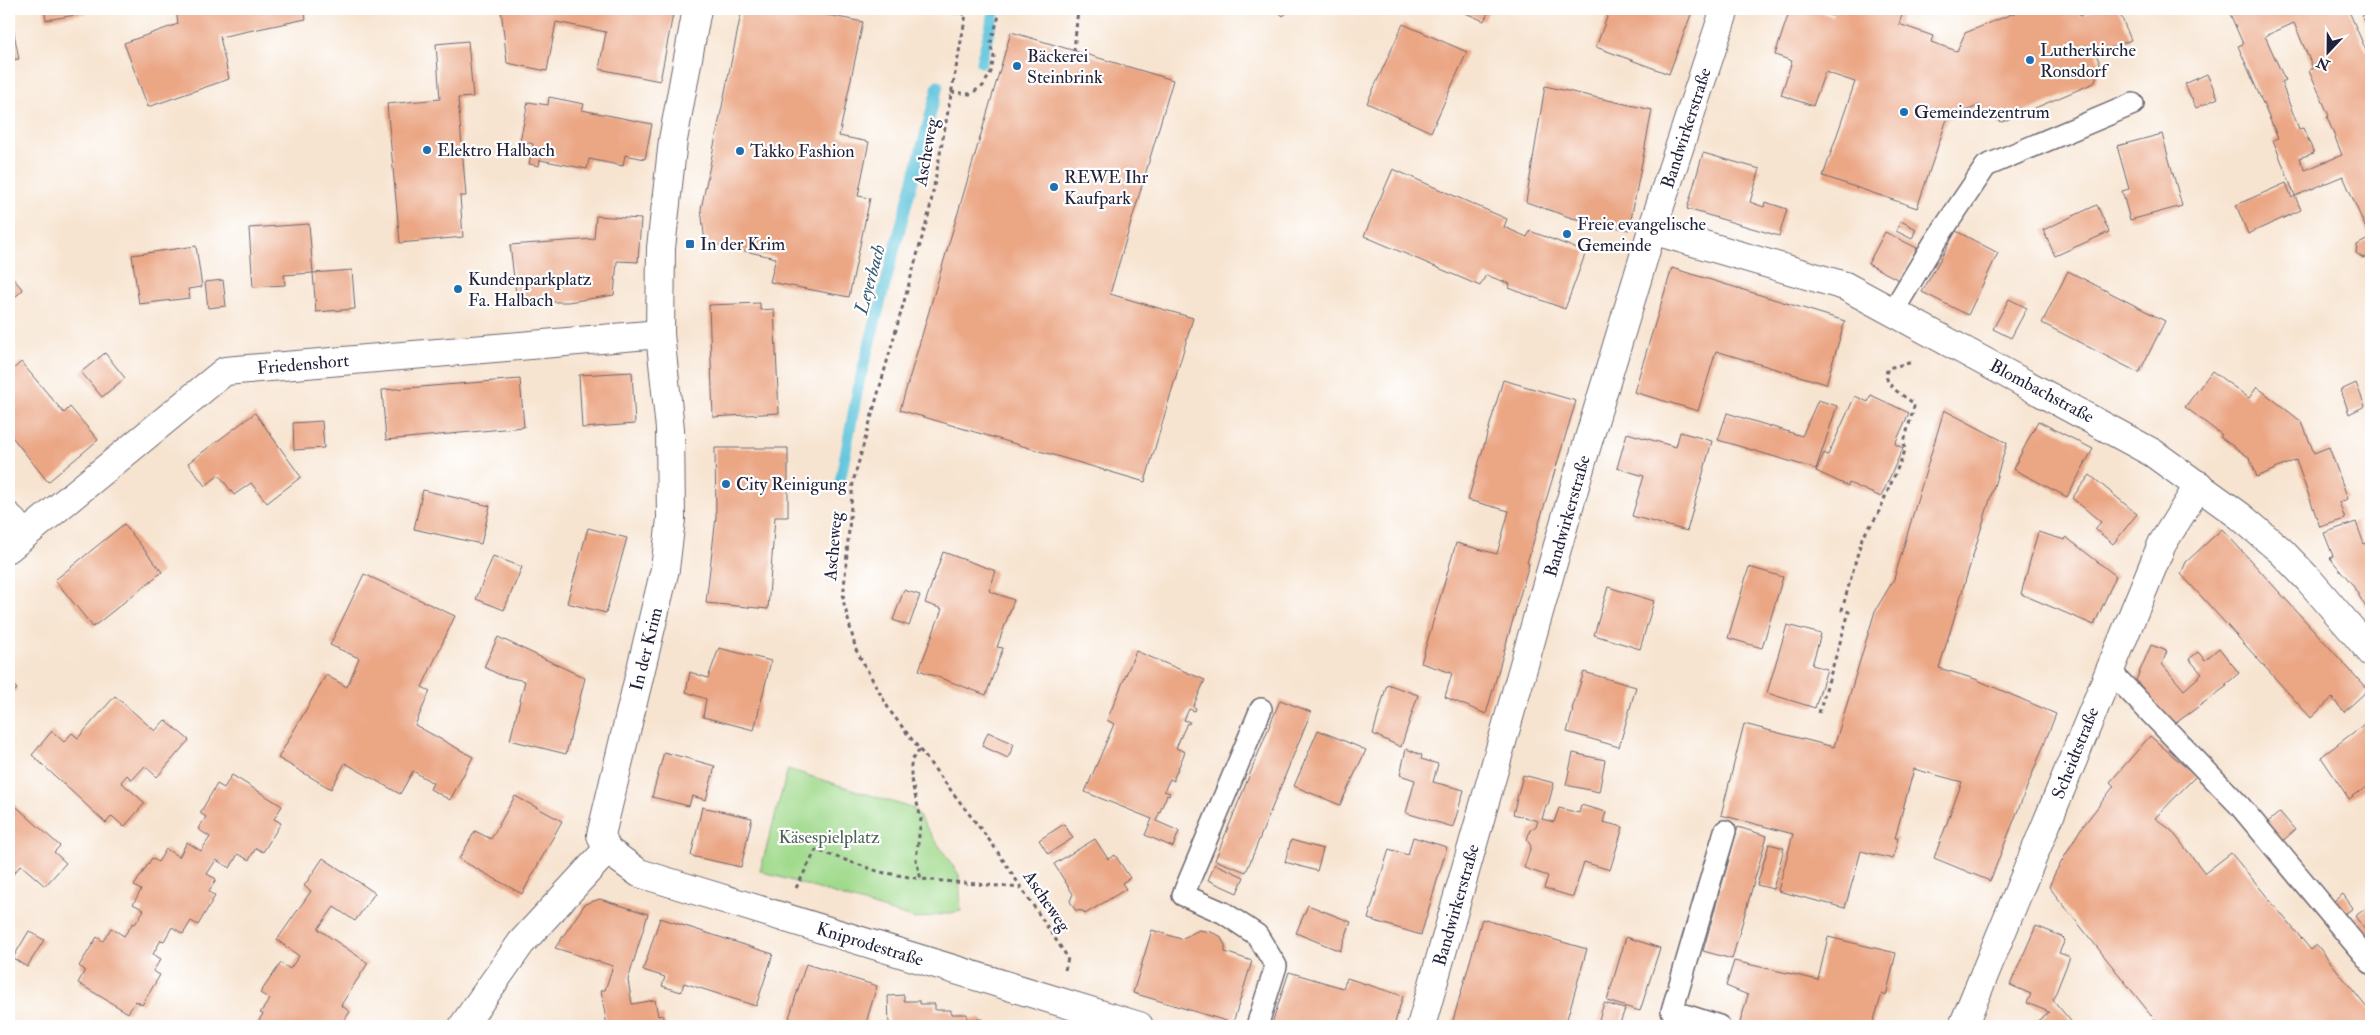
<svg xmlns="http://www.w3.org/2000/svg" width="2380" height="1035" viewBox="0 0 2380 1035" font-family="'IM FELL Double Pica',serif">
  <rect width="100%" height="100%" fill="#fff"/>
  <filter id="ink" filterUnits="userSpaceOnUse"><feTurbulence type="fractalNoise" baseFrequency=".02" numOctaves="2"/><feDisplacementMap in="SourceGraphic" scale="10" xChannelSelector="R" yChannelSelector="G"/><feConvolveMatrix kernelMatrix="1 2 1 2 8 2 1 2 1" color-interpolation-filters="sRGB"/></filter>
  <filter id="wash" filterUnits="userSpaceOnUse"><feTurbulence type="fractalNoise" baseFrequency=".0096" numOctaves="4" result="noise"/><feDisplacementMap in="SourceGraphic" scale="20" xChannelSelector="R" yChannelSelector="G"/><feGaussianBlur stdDeviation="1.12" result="paint"/><feColorMatrix in="noise" values="0 0 0 0 0 0 0 0 0 0 0 0 0 0 0 0 0 1.4 0 .05"/><feComposite in="paint" operator="in"/></filter>
  <g filter="url(#wash)">
    <rect width="100%" height="100%" fill="#f7e4d0"/>
    <polygon fill="#a0da8c" stroke="#617e64" points="788,769 914,809 959,875 961,911 915,919 760,871"/>
    <g fill="none" stroke-linecap="round" stroke-linejoin="round">
      <g stroke="#5fc4dc" stroke-width="11">
        <polyline points="981,62 995,9"/>
        <polyline points="840,482 859,383 938,86"/>
      </g>
    </g>
    <g id="blocks">
      <g fill="#eba684" fill-rule="evenodd">
        <polygon points="44,9 104,9 105,10 46,20"/>
        <polygon points="176,9 304,9 306,19 220,37 229,79 148,107 124,43 178,24"/>
        <polygon points="501,9 674,9 660,81 599,69 606,32 556,22 547,71 507,63"/>
        <polygon points="742,9 797,9 863,22 839,136 869,142 858,196 870,198 849,297 770,282 776,258 705,242 701,209"/>
        <polygon points="1275,9 1291,9 1283,16"/>
        <polygon points="1456,9 1490,9 1484,21"/>
        <polygon points="1610,9 1693,9 1669,74 1596,47"/>
        <polygon points="1790,9 1810,9 1832,16 1834,9 1904,9 1899,24 1933,36 1931,42 1957,51 1965,33 2024,9 2078,9 2080,16 2096,9 2118,9 2131,40 2096,54 2101,66 2094,83 2002,122 1984,115 1980,105 1947,119 1917,208 1823,176 1855,82 1825,72 1813,106 1781,95 1792,61 1775,55"/>
        <path d="M2228,9H2348L2371,62V254L2363,258L2356,253L2357,245L2370,238L2343,176L2295,196L2273,140L2278,138L2238,46L2243,44ZM2294,23L2313,68L2309,70L2329,116L2327,117L2342,155L2305,170L2299,158L2314,153L2303,128L2299,129L2281,82L2285,80L2265,36Z"/>
        <polygon points="2369,13 2371,19 2371,39 2362,16"/>
        <polygon points="1403,24 1467,52 1431,132 1367,103"/>
        <polygon points="13,28 19,59 9,60 9,29"/>
        <polygon points="1011,32 1173,80 1110,294 1193,318 1145,482 900,410"/>
        <polygon points="468,41 473,97 458,98 466,196 460,196 463,237 400,243 387,104 440,99 436,44"/>
        <polygon points="2207,74 2218,98 2196,108 2185,84"/>
        <polygon points="1545,86 1652,110 1629,230 1572,218 1526,202"/>
        <polygon points="549,97 584,104 582,110 652,124 645,159 625,155 623,166 589,159 587,169 540,160 539,166 529,164 533,144 520,141 528,102 548,105"/>
        <polygon points="2162,134 2182,206 2130,220 2122,191 2129,189 2117,146"/>
        <polygon points="1703,153 1760,169 1750,202 1764,207 1765,202 1787,209 1779,236 1687,209"/>
        <polygon points="1393,169 1507,219 1504,227 1527,237 1530,231 1586,252 1565,309 1509,288 1510,284 1486,275 1480,286 1364,236"/>
        <polygon points="2286,183 2292,198 2295,196 2301,210 2248,234 2236,205"/>
        <polygon points="2097,205 2109,232 2055,256 2043,230"/>
        <polygon points="596,216 641,219 638,262 617,261 614,295 568,302 517,302 510,245 594,239"/>
        <polygon points="1901,221 1916,229 1912,239 1896,231"/>
        <polygon points="309,224 313,273 284,275 285,285 253,287 249,228"/>
        <polygon points="1956,231 1998,253 1968,315 1922,292"/>
        <polygon points="1885,232 1917,248 1901,281 1868,264"/>
        <polygon points="196,246 202,287 188,289 190,298 139,304 132,255"/>
        <polygon points="1672,268 1845,321 1826,384 1716,351 1698,411 1634,392"/>
        <polygon points="352,270 355,309 316,312 313,273"/>
        <polygon points="2068,271 2165,321 2139,373 2042,323"/>
        <polygon points="9,274 23,290 9,302"/>
        <polygon points="223,280 226,306 208,308 205,282"/>
        <polygon points="2009,299 2027,308 2011,338 1993,329"/>
        <polygon points="760,303 760,310 774,309 779,413 713,417 709,305"/>
        <polygon points="105,353 125,378 102,397 81,372"/>
        <polygon points="21,362 64,413 70,407 98,440 48,482 9,433 9,373"/>
        <polygon points="2212,371 2249,398 2257,387 2302,422 2314,453 2329,447 2348,499 2339,502 2345,519 2320,527 2296,460 2257,477 2250,458 2220,437 2222,435 2185,407"/>
        <polygon points="632,372 635,424 582,428 579,375"/>
        <polygon points="520,379 524,427 386,440 382,390"/>
        <polygon points="1503,380 1576,401 1527,563 1529,564 1486,714 1445,697 1452,673 1421,663 1456,543 1497,554 1509,511 1468,500"/>
        <polygon points="2356,383 2365,406 2349,414 2341,390"/>
        <polygon points="1871,395 1909,413 1895,444 1903,448 1881,497 1849,483 1848,486 1816,471 1824,453 1828,455 1855,396 1868,402"/>
        <polygon points="1818,400 1837,406 1816,469 1718,440 1727,413 1802,436"/>
        <polygon points="1944,410 2007,443 1939,668 1975,679 2056,714 1990,881 1934,858 1962,782 1914,769 1895,838 1898,838 1893,859 1861,851 1845,908 1778,891 1793,834 1721,815 1744,724 1834,747 1875,611 1894,579"/>
        <polygon points="255,413 301,477 267,503 251,483 234,495 219,475 205,486 188,463"/>
        <polygon points="322,421 324,448 294,450 293,423"/>
        <polygon points="2038,421 2093,449 2067,497 2013,469"/>
        <polygon points="1680,432 1712,441 1687,531 1632,516 1644,476 1617,468 1627,433 1676,447"/>
        <polygon points="715,448 788,448 788,517 775,517 768,609 706,603 716,517"/>
        <polygon points="2090,475 2137,514 2113,544 2095,529 2101,522 2072,498"/>
        <polygon points="423,490 490,506 481,544 414,529"/>
        <polygon points="2356,522 2364,544 2371,542 2371,616 2352,584 2330,558 2333,556 2324,533"/>
        <polygon points="124,524 162,572 93,627 55,580"/>
        <polygon points="588,528 627,538 606,613 567,603"/>
        <polygon points="2222,529 2368,690 2344,712 2332,698 2311,718 2181,574 2186,562"/>
        <polygon points="2038,532 2065,540 2066,537 2116,576 2094,625 2021,594"/>
        <polygon points="943,552 996,571 989,591 1014,600 997,647 1003,648 986,695 919,670 942,609 925,603"/>
        <polygon points="493,556 522,567 504,610 476,599"/>
        <polygon points="1749,567 1783,577 1762,648 1728,638"/>
        <polygon points="364,574 455,616 422,687 430,691 415,725 473,757 450,800 430,789 433,783 413,771 400,794 345,763 331,789 278,758 326,675 347,687 359,658 330,645"/>
        <polygon points="1608,587 1654,601 1640,649 1594,635"/>
        <polygon points="904,590 920,595 909,626 893,620"/>
        <polygon points="1787,625 1821,634 1812,665 1827,669 1815,708 1767,693"/>
        <polygon points="498,637 585,678 566,754 510,740 525,681 502,676 484,667"/>
        <polygon points="2151,645 2167,651 2162,664 2184,690 2202,674 2189,659 2198,652 2205,660 2219,648 2239,673 2225,685 2227,686 2173,725 2136,680"/>
        <polygon points="719,648 771,661 754,730 703,717 706,699 686,692 690,672 708,678"/>
        <polygon points="1136,651 1205,680 1193,707 1196,708 1195,711 1189,709 1184,720 1190,722 1189,724 1187,723 1176,748 1185,752 1174,778 1174,781 1170,779 1164,791 1170,793 1169,796 1167,795 1156,821 1179,831 1173,847 1145,835 1152,819 1085,792 1114,724 1107,720"/>
        <polygon points="1584,672 1636,687 1619,747 1567,732 1573,710 1572,709"/>
        <polygon points="9,679 17,689 9,696"/>
        <polygon points="1387,684 1418,695 1401,747 1373,734"/>
        <polygon points="115,696 155,731 165,720 189,740 157,777 145,766 132,780 127,775 121,782 145,803 124,827 112,816 106,823 32,755 52,731 64,742 72,733 78,738"/>
        <polygon points="1280,700 1311,712 1246,872 1215,860"/>
        <polygon points="2371,719 2371,784 2349,799 2321,757"/>
        <polygon points="1318,730 1366,750 1340,805 1294,786"/>
        <polygon points="988,732 1014,744 1008,758 982,746"/>
        <polygon points="2150,736 2196,776 2155,818 2171,830 2205,873 2231,853 2311,950 2317,945 2371,1013 2371,1026 2160,1026 2049,887 2055,873 2080,830 2114,786 2110,782"/>
        <polygon points="1406,749 1422,755 1421,759 1438,764 1433,782 1464,790 1453,827 1406,813 1415,780 1400,775"/>
        <polygon points="664,752 715,766 706,800 692,796 689,806 652,797"/>
        <polygon points="1573,753 1605,760 1599,792 1566,785"/>
        <polygon points="232,775 282,806 274,819 281,823 263,852 256,848 249,860 238,854 230,868 216,860 207,874 216,879 209,892 215,896 198,925 191,921 183,934 172,927 164,941 161,940 153,954 161,959 153,971 160,975 142,1005 136,1001 128,1013 78,983 85,970 79,966 97,937 103,941 111,928 124,936 133,923 135,924 144,910 133,904 141,890 134,886 152,858 158,862 166,849 179,857 187,842 201,851 210,837 198,829 206,817 200,813 217,784 224,788"/>
        <polygon points="1523,775 1554,783 1548,805 1546,805 1542,819 1554,822 1559,808 1579,813 1581,805 1606,812 1603,822 1623,827 1610,870 1584,862 1573,897 1544,888 1548,876 1524,868 1531,846 1527,840 1530,830 1536,826 1538,821 1513,814"/>
        <polygon points="515,796 562,821 522,894 459,859 475,831 491,839"/>
        <polygon points="9,800 60,846 54,852 66,863 45,886 21,865 9,879"/>
        <polygon points="702,807 752,818 741,867 691,856"/>
        <polygon points="2280,812 2295,830 2277,846 2262,827"/>
        <polygon points="1064,824 1073,838 1048,854 1039,840"/>
        <polygon points="1738,827 1767,836 1732,959 1703,951"/>
        <polygon points="1413,837 1447,847 1421,935 1368,919 1389,849 1408,855"/>
        <polygon points="1095,839 1108,859 1115,855 1130,878 1122,883 1126,889 1085,914 1083,911 1075,910 1070,901 1073,894 1054,864"/>
        <polygon points="1291,840 1323,849 1317,871 1285,862"/>
        <polygon points="1769,844 1784,848 1773,889 1757,885"/>
        <polygon points="323,858 375,893 355,921 334,907 318,929 368,963 341,1005 350,1012 340,1026 255,1026 263,1014 260,1013 270,999 260,993 281,963 290,969 299,956 277,940 311,891 304,886"/>
        <polygon points="1215,864 1244,877 1237,893 1208,880"/>
        <polygon points="2343,894 2353,908 2341,917 2330,904"/>
        <polygon points="600,899 648,914 628,980 632,1004 655,1000 658,1016 663,1015 665,1026 607,1026 601,990 605,990 613,966 555,948 585,904"/>
        <polygon points="1308,905 1351,922 1340,951 1296,933"/>
        <polygon points="2371,905 2371,938 2355,916"/>
        <polygon points="660,918 773,954 756,1006 684,983 681,992 662,986 665,977 643,970"/>
        <polygon points="1482,919 1587,949 1565,1026 1459,1026 1452,1024"/>
        <polygon points="2036,926 2061,936 2065,940 2059,953 2070,957 2053,1000 2075,1026 2031,1026 2049,1012 2027,1003 2031,994 2010,985"/>
        <polygon points="1152,930 1181,939 1199,930 1211,932 1220,936 1225,945 1225,952 1252,961 1233,1023 1133,993"/>
        <polygon points="29,931 44,940 27,967 13,958"/>
        <polygon points="1626,937 1660,948 1640,1011 1607,1001"/>
        <polygon points="1828,937 1896,953 1886,996 1882,994 1872,1026 1739,1026 1748,995 1726,986 1734,961 1818,980"/>
        <polygon points="806,964 877,986 865,1026 817,1026 789,1018"/>
        <polygon points="1289,972 1343,988 1347,978 1403,996 1394,1026 1271,1026"/>
        <polygon points="904,995 904,1001 920,1001 920,1004 935,1004 935,1010 951,1010 951,1014 967,1014 967,1019 982,1019 982,1024 997,1024 997,1026 889,1026 888,996"/>
        <polygon points="1604,1003 1625,1009 1619,1026 1597,1026"/>
      </g>
    </g>
  </g>
  <g filter="url(#ink)">
    <use href="#blocks" fill-opacity="0" stroke="#6d666f" stroke-width="1"/>
    <g fill="none" stroke-linecap="round" stroke-linejoin="round">
      <defs>
        <g id="lane">
          <polyline points="1893,311 1934,243 1986,166 2133,104"/>
          <polyline points="2109,670 2240,806 2371,963"/>
          <polyline points="1257,1026 1276,966 1257,935 1224,913 1183,895 1261,709"/>
          <polyline points="1719,1026 1672,1011 1725,831"/>
        </g>
        <g id="street">
          <polyline points="1652,230 1845,286 2153,453 2240,516 2281,551 2309,580 2371,652"/>
          <polyline points="9,517 24,535"/>
          <polyline points="9,548 225,371 660,334"/>
          <polyline points="607,850 639,873 1139,1026"/>
          <polyline points="463,1026 521,943 607,850 601,835 665,569 671,519 670,429 660,334 661,248 673,140 697,9"/>
          <polyline points="1421,1026 1580,468 1652,230 1725,9"/>
          <polyline points="1963,1026 2162,544 2199,485"/>
        </g>
      </defs>
      <use href="#lane" stroke="#6d666f" stroke-width="24"/>
      <use href="#street" stroke="#6d666f" stroke-width="30"/>
      <g stroke="#6d666f" stroke-width="3" stroke-dasharray="4 4" stroke-linecap="butt">
        <polyline points="930,9 965,14"/>
        <polyline points="967,9 929,213 853,482 843,600 856,650 890,711 993,845 1068,958 1065,970"/>
        <polyline points="2148,9 2149,11 2153,9"/>
        <polyline points="1074,51 1078,9"/>
        <polyline points="951,92 970,94 983,86 991,72 994,56 990,45 1001,9"/>
        <path d="M1819,713L1849,612L1842,610L1862,538L1877,516L1905,451L1904,442L1914,407L1913,403C1902,394 1880,384 1888,368L1913,362"/>
        <polyline points="919,750 911,761 911,779 921,819 916,860 921,879 1021,888"/>
        <polyline points="796,888 816,850 880,872 921,879"/>
      </g>
      <use href="#lane" stroke="#fff" stroke-width="21"/>
      <use href="#street" stroke="#fff" stroke-width="28"/>
    </g>
  </g>
  <g fill="#1f6fb2" stroke="#fff" stroke-width="2">
    <circle cx="2030" cy="60" r="5"/>
    <circle cx="1017" cy="66" r="5"/>
    <circle cx="1904" cy="112" r="5"/>
    <circle cx="427" cy="150" r="5"/>
    <circle cx="740" cy="151" r="5"/>
    <circle cx="1054" cy="187" r="5"/>
    <circle cx="1567" cy="234" r="5"/>
    <rect x="685" y="239" width="10" height="10" rx="2.5"/>
    <circle cx="458" cy="289" r="5"/>
    <circle cx="726" cy="484" r="5"/>
  </g>
  <g text-anchor="middle" stroke-width="4.5" stroke-linejoin="round" paint-order="stroke">
    <g font-size="18" fill="#22223b" stroke="#fff" text-anchor="start">
      <text x="2040" y="56">Lutherkirche<tspan x="2040" dy="21">Ronsdorf</tspan></text>
      <text x="1027" y="62">Bäckerei<tspan x="1027" dy="21">Steinbrink</tspan></text>
      <text x="1914" y="118">Gemeindezentrum</text>
      <text x="437" y="156">Elektro Halbach</text>
      <text x="750" y="157">Takko Fashion</text>
      <text x="1064" y="183">REWE Ihr<tspan x="1064" dy="21">Kaufpark</tspan></text>
      <text x="1577" y="230">Freie evangelische<tspan x="1577" dy="21">Gemeinde</tspan></text>
      <text x="700" y="250">In der Krim</text>
      <text x="468" y="285">Kundenparkplatz<tspan x="468" dy="21">Fa. Halbach</tspan></text>
      <text x="736" y="490">City Reinigung</text>
    </g>
    <g font-size="18" fill="#22223b" stroke="#fff">
      <text transform="translate(1686 128) rotate(-72)" y="6">Bandwirkerstraße</text>
      <text transform="translate(926 152) rotate(-80)" y="6">Ascheweg</text>
      <text transform="translate(303 364) rotate(-5)" y="6">Friedenshort</text>
      <text transform="translate(2042 391) rotate(28)" y="6">Blombachstraße</text>
      <text transform="translate(1567 516) rotate(-74)" y="6">Bandwirkerstraße</text>
      <text transform="translate(833 546) rotate(-85)" y="6">Ascheweg</text>
      <text transform="translate(646 649) rotate(-76)" y="6">In der Krim</text>
      <text transform="translate(2075 753) rotate(-68)" y="6">Scheidtstraße</text>
      <text transform="translate(1047 901) rotate(56)" y="6">Ascheweg</text>
      <text transform="translate(1456 905) rotate(-74)" y="6">Bandwirkerstraße</text>
      <text transform="translate(870 944) rotate(17)" y="6">Kniprodestraße</text>
    </g>
    <g font-size="18" fill="#4e6257" stroke="#fff">
      <text x="829" y="843">Käsespielplatz</text>
    </g>
    <g font-size="19" font-style="italic" fill="#375b73" stroke="#fff">
      <text transform="translate(869 279) rotate(-75)" y="7">Leyerbach</text>
    </g>
  </g>
  <rect width="2380" height="1035" fill="none" stroke="#fff" stroke-width="30"/>
  <g transform="translate(2328 52) rotate(202)" stroke="#ffffff" stroke-width="4" paint-order="stroke">
  <path d="M0-4L9 19L0 12L-9 19Z" fill="#22223b"/>
  <text y="-8" font-size="14" font-weight="bold" text-anchor="middle" fill="#22223b">N</text>
  </g>
</svg>
